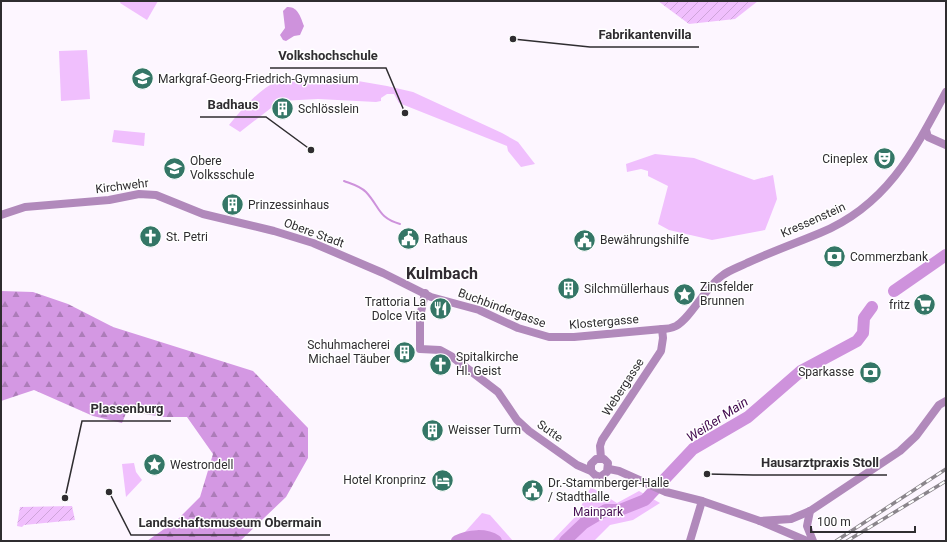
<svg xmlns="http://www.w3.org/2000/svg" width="947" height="542" viewBox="0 0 947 542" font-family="Roboto,sans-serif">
  <defs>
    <pattern id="forest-firs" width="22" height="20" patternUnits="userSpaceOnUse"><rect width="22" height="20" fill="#d498e3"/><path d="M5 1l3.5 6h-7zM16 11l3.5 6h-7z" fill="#ac7cb8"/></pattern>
    <pattern id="garden-furrows" width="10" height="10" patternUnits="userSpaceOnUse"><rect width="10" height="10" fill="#f0bffd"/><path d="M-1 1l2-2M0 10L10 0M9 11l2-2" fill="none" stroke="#cea4d9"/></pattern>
  </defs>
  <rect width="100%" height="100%" fill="#fdf6ff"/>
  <g fill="#f0bffd">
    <polygon points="121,1 158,1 147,20 120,3"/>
    <polygon points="87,50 90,99 61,101 59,51"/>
    <path d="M279,80L358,81L387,86L413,92L502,133L518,142L535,164L521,167L508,151L507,146L399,103L394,94H387L381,98V101L376,102L318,99L280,101L240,132L229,125C243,108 258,90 279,80Z"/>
    <polygon points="114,130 145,133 144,146 112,142"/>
    <polygon points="655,154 694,158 754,180 773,175 777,199 765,230 712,240 669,230 658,224 668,186 648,176 648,171 641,169 627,172 626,164"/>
    <polygon points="134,463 136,472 142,480 126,497 122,464"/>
    <polygon points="591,487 617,503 639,491 660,503 633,520 610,525 594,541 552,541 576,516"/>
    <polygon points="482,513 490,515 513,541 457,541"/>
  </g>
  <polygon fill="url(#forest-firs)" points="1,291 33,292 68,304 113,327 253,371 308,428 308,458 286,497 240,541 147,541 177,520 200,497 213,454 187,417 163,417 127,411 122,423 93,416 34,390 1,401"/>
  <g fill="url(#garden-furrows)">
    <polygon points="658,1 758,1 735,19 689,24"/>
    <polygon points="72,506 75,520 24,525 22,527 17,526 20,507"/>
  </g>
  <path fill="#ce92dc" d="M287,7C298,6 301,18 304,26L300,35L294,36L286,41L283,40L280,35L285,28L283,11Z"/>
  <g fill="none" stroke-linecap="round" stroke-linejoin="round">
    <path stroke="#ce92dc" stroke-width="2" d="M344,181C352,184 360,186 366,192C380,207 378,218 400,224"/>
    <g stroke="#ce92dc" stroke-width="12">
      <polyline points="894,291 946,255"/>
      <path d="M457,541C469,535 486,534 496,541"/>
      <polyline points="565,541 584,523 606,510 620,510 645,500 693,449 748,417 801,371 857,341 863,333 864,318 872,307"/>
    </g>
    <g stroke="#b189bb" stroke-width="8">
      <polyline points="926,130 928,137 946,145"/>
      <path d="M1,215L25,207L109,200L139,194L156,195L203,214L274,231L313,243L383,273L431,297L479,310L518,328L549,337H574L662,329C667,329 672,328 676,326C691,318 706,286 723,275C730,270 739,267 747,263C771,252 796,243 820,233C886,206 914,152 946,92"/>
      <polyline points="425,293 420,317 420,349 440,350 451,356 498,392 517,420 529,431 577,465 591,471 595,475 600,477 607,472 608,463 604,459 596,459 591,464 591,471"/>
      <polyline points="601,458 600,446 602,440 661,351 663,338 662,329"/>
      <polyline points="609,469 619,471 666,492 702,501 760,521 807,541"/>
      <polyline points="810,511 807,526 813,541"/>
      <polyline points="760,521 791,519 810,511 900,451 916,436 939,405 946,401"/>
      <polyline points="690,541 702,501"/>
    </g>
    <defs>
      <g id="rail">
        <polyline points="836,541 946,469"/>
        <polyline points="847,541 946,481"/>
      </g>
    </defs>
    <use href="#rail" stroke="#8a858b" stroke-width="3.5"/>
    <use href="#rail" stroke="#fff" stroke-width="2" stroke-dasharray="6" stroke-linecap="butt"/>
  </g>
  <defs>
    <symbol id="school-disc" viewBox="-11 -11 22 22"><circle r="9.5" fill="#347666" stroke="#fff"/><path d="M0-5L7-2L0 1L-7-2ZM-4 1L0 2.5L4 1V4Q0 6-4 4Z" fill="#fff"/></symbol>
    <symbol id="building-disc" viewBox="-11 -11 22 22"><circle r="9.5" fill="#347666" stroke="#fff"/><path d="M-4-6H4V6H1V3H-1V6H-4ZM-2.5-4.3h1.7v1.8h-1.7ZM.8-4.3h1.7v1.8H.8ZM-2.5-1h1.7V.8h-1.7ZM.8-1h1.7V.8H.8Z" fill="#fff"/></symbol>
    <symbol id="theatre-disc" viewBox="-11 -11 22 22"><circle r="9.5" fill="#347666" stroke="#fff"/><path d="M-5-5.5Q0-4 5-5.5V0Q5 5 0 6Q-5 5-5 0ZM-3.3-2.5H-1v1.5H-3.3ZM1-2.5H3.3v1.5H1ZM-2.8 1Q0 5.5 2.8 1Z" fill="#fff"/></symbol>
    <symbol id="church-disc" viewBox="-11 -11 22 22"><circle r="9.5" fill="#347666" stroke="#fff"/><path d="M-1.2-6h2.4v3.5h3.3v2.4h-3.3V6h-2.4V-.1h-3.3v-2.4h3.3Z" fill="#fff"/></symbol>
    <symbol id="civic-disc" viewBox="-11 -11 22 22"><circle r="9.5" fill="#347666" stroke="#fff"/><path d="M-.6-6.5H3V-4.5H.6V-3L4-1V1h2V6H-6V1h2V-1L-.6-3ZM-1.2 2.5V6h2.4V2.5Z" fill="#fff"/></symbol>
    <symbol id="bank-disc" viewBox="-11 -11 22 22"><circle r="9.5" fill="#347666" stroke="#fff"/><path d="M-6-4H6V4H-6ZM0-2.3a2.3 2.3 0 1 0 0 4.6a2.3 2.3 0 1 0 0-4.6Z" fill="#fff"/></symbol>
    <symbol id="sight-disc" viewBox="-11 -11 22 22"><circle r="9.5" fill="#347666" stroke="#fff"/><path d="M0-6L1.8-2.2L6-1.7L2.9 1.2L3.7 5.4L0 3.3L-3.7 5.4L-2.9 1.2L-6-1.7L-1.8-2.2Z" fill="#fff"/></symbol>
    <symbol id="supermarket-disc" viewBox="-11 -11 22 22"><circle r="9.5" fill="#347666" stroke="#fff"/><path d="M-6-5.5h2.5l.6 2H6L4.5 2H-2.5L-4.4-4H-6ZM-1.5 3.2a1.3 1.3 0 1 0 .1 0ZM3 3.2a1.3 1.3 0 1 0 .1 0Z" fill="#fff"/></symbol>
    <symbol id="restaurant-disc" viewBox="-11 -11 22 22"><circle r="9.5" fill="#347666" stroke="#fff"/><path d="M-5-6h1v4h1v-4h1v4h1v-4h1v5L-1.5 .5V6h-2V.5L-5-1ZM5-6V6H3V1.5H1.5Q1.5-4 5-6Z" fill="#fff"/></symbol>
    <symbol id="hotel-disc" viewBox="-11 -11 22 22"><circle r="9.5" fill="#347666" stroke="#fff"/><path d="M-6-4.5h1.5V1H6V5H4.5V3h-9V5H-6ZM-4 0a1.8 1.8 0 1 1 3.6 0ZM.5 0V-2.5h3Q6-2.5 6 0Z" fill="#fff"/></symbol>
  </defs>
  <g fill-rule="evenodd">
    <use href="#school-disc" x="130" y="66" width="25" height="25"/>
    <use href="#building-disc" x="270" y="96" width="25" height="25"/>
    <use href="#theatre-disc" x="872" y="146" width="25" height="25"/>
    <use href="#school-disc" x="162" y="156" width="25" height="25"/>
    <use href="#building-disc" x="220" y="192" width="25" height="25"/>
    <use href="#church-disc" x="138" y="224" width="25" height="25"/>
    <use href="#civic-disc" x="396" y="226" width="25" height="25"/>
    <use href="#civic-disc" x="572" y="228" width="25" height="25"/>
    <use href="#bank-disc" x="822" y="244" width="25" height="25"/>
    <use href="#building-disc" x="556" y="276" width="25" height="25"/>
    <use href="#sight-disc" x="672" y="282" width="25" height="25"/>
    <use href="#supermarket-disc" x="912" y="292" width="25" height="25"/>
    <use href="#restaurant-disc" x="428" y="296" width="25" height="25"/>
    <use href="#building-disc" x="392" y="340" width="25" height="25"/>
    <use href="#church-disc" x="428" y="352" width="25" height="25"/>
    <use href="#bank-disc" x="858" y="360" width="25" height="25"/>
    <use href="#building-disc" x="420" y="418" width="25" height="25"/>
    <use href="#sight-disc" x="142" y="452" width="25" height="25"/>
    <use href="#hotel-disc" x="430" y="468" width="25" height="25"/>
    <use href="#civic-disc" x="520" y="478" width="25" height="25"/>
  </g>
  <g text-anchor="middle" stroke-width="3" stroke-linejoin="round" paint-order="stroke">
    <g font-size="12" fill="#2f2d30" stroke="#fff" text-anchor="start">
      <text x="158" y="83">Markgraf-Georg-Friedrich-Gymnasium</text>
      <text x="298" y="113">Schlösslein</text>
      <text x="868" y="163" text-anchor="end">Cineplex</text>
      <text x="190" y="165">Obere<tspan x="190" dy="14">Volksschule</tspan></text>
      <text x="248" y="209">Prinzessinhaus</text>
      <text x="166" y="241">St. Petri</text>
      <text x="424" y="243">Rathaus</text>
      <text x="600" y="244">Bewährungshilfe</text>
      <text x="850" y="261">Commerzbank</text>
      <text x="700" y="291">Zinsfelder<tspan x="700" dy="14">Brunnen</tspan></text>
      <text x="584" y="293">Silchmüllerhaus</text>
      <text x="426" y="306" text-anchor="end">Trattoria La<tspan x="426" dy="14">Dolce Vita</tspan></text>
      <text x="910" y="309" text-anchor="end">fritz</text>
      <text x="390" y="349" text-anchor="end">Schuhmacherei<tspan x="390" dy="14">Michael Täuber</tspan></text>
      <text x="456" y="361">Spitalkirche<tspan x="456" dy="14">Hl. Geist</tspan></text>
      <text x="854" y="376" text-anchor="end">Sparkasse</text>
      <text x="448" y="434">Weisser Turm</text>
      <text x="170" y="469">Westrondell</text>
      <text x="426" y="484" text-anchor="end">Hotel Kronprinz</text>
      <text x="548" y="487">Dr.-Stammberger-Halle<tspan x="548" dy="14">/ Stadthalle</tspan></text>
    </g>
    <g font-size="12" fill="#2f2d30" stroke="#fff">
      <text transform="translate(122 186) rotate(-7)" y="4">Kirchwehr</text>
      <text transform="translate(813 220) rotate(-24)" y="4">Kressenstein</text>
      <text transform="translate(314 233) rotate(20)" y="4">Obere Stadt</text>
      <text transform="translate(502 308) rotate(20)" y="4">Buchbindergasse</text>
      <text transform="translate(604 322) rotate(-5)" y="4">Klostergasse</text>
      <text transform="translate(623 387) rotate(-57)" y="4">Webergasse</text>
      <text transform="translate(550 431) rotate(35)" y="4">Sutte</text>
    </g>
    <g font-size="12" fill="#471054" stroke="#fff">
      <text x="598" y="516">Mainpark</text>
    </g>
    <g font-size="13" font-style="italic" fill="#41084d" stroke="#fff">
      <text transform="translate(717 419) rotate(-33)" y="5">Weißer Main</text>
    </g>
    <g font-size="16" font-weight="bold" fill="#302b31" stroke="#fff">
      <text x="442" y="279">Kulmbach</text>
    </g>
  </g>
  <path fill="none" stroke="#2f2d30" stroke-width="1.5" d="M513 39L590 47H699M405 113L386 68H270M311 150L266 117H200M65 498L82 421H171M707 474L753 475H887M109 492L131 535H330"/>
  <g fill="#2f2d30" stroke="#fff" stroke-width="1.5">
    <circle cx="513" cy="39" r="4"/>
    <circle cx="405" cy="113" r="4"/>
    <circle cx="311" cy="150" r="4"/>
    <circle cx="65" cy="498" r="4"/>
    <circle cx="707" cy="474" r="4"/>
    <circle cx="109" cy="492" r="4"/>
  </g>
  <g font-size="13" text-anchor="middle" font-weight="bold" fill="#2f2d30" stroke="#fff" stroke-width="3" stroke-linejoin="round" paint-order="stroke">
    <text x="645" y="39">Fabrikantenvilla</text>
    <text x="328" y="60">Volkshochschule</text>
    <text x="233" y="109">Badhaus</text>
    <text x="127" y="413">Plassenburg</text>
    <text x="820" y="467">Hausarztpraxis Stoll</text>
    <text x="230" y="527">Landschaftsmuseum Obermain</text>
  </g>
  <rect width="947" height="542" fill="none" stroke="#2f2d30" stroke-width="4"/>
  <path d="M811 526v6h104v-6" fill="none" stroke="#2f2d30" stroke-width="2"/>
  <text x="817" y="526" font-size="12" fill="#2f2d30" stroke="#ffffff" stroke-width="3" paint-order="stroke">100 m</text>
</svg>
